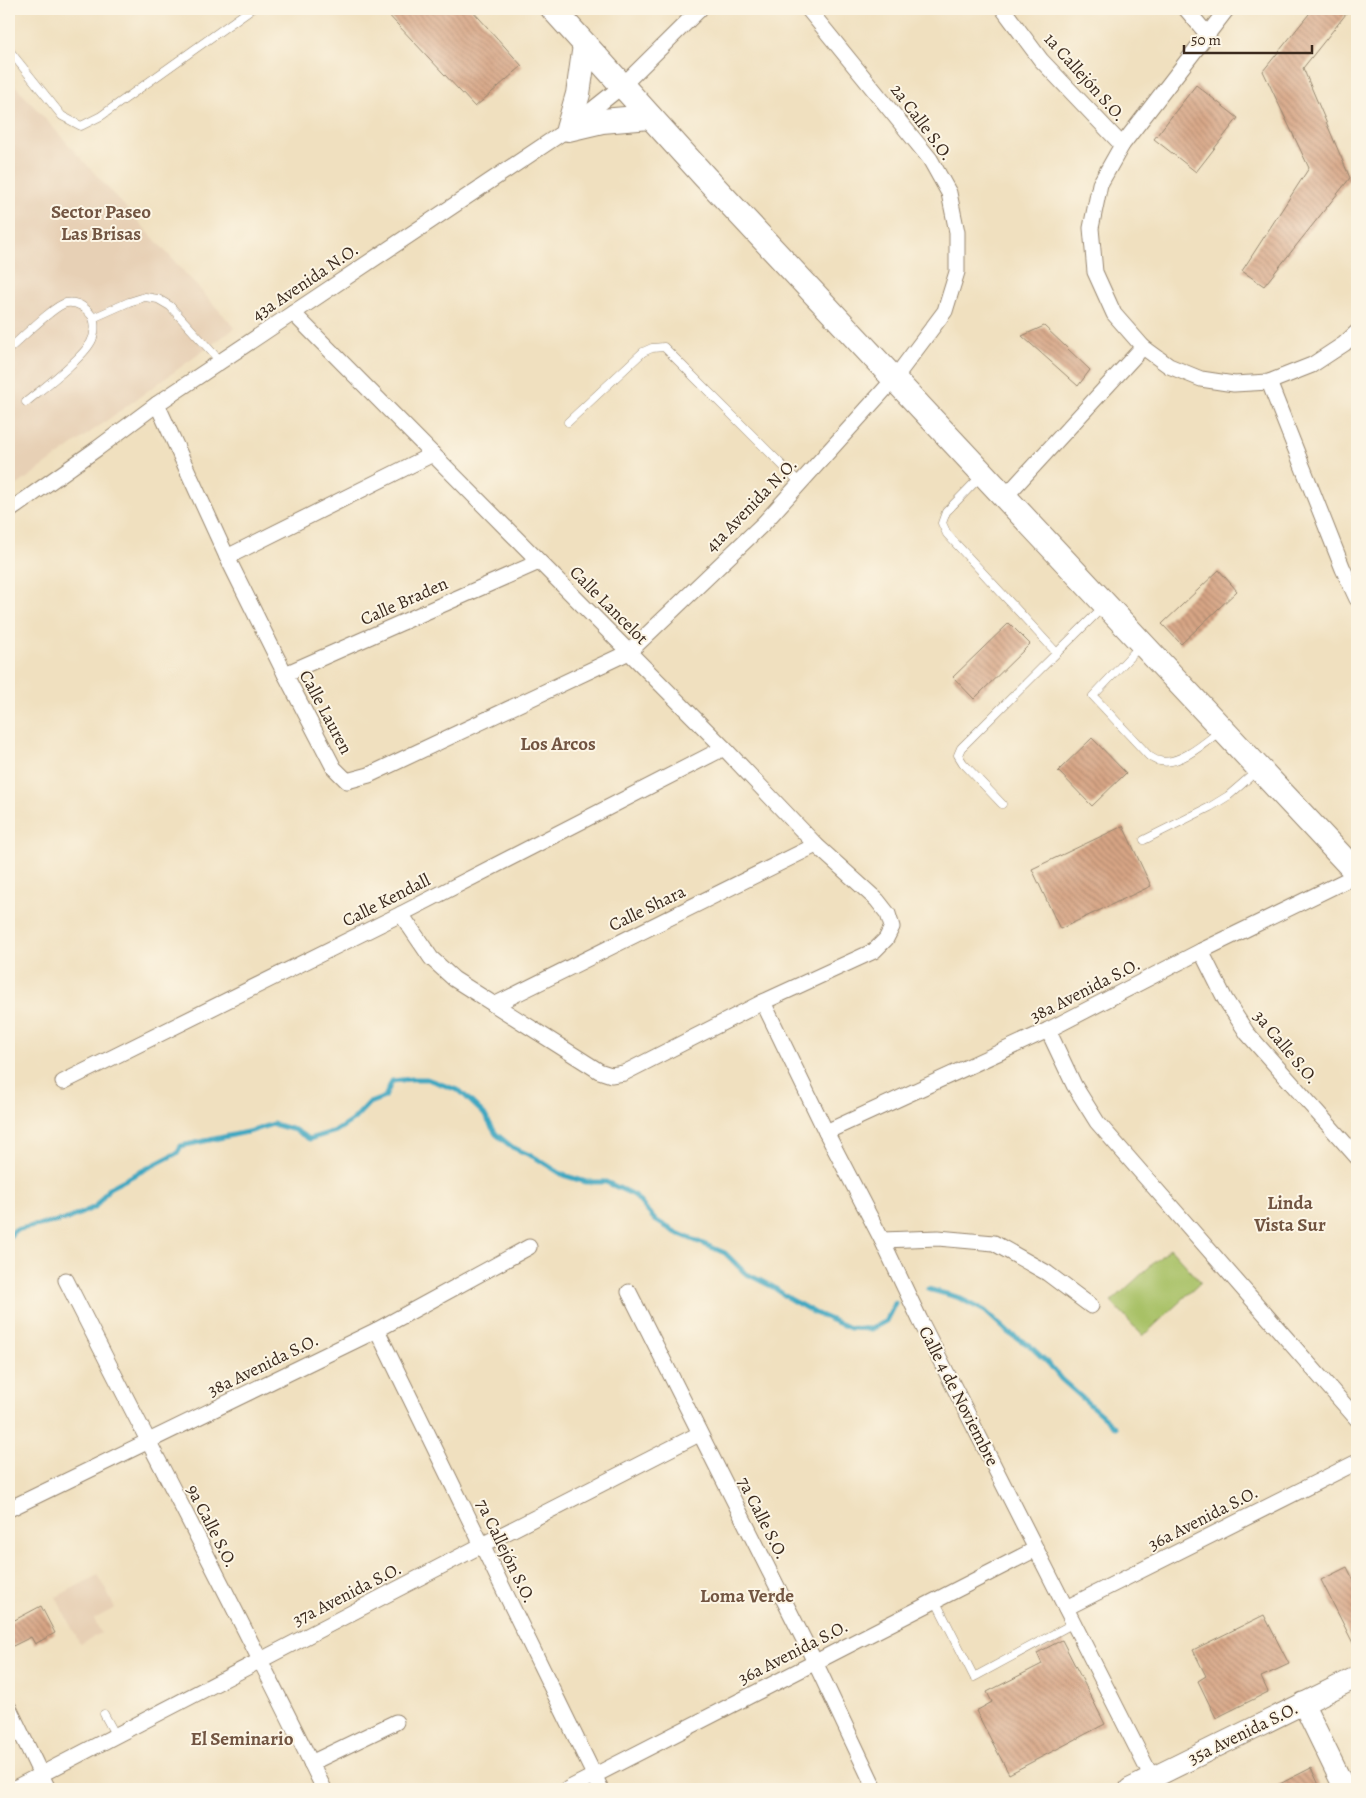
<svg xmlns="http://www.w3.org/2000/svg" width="1366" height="1798" viewBox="0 0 1366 1798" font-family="Alegreya,serif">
  <defs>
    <pattern id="building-back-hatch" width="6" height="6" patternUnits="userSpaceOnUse" patternTransform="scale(1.25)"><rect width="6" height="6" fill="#d7a585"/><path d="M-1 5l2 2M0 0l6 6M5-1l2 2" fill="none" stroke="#b0876c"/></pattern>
  </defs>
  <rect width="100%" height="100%" fill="#fcf5e5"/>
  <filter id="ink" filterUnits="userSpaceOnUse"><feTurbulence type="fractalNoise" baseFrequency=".02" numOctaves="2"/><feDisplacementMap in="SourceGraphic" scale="10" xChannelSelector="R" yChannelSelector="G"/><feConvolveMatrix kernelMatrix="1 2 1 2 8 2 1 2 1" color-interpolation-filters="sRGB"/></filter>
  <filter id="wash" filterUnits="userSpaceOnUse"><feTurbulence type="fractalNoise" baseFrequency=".0096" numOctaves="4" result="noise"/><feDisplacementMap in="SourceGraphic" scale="20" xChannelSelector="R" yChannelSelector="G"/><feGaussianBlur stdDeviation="1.12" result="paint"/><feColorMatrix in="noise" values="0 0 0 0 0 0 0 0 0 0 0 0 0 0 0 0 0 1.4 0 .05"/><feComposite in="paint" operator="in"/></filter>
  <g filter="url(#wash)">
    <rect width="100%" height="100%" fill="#f0e0bf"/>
    <g fill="#e7d0b5">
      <polygon points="9,79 235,328 9,491"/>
      <polygon points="98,1575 115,1608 94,1619 101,1633 80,1644 56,1597"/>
    </g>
    <polygon fill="#a8c166" stroke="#727642" points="1170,1248 1201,1282 1143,1336 1111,1302"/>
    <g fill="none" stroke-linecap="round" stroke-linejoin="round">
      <g stroke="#41a7c1" stroke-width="5">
        <polyline points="9,1237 15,1230 68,1219 95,1207 109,1188 177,1153 181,1146 252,1131 273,1124 295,1130 309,1139 336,1131 353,1120 369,1103 385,1097 392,1081 411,1079 427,1079 460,1091 484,1114 496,1134 512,1147 536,1158 563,1175 586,1182 606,1182 634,1195 655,1220 677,1233 725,1253 745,1273 773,1287 790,1299 815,1313 850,1328 871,1329 886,1321 895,1303"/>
        <polyline points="928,1289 957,1297 985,1311 1010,1334 1029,1345 1049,1364 1061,1379 1115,1427"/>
      </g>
    </g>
    <g id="blocks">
      <g fill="url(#building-back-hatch)">
        <polygon points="383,9 471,9 522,66 475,107"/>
        <polygon points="1313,9 1350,9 1303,68 1350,178 1264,286 1242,271 1309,168 1263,71"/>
        <polygon points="1196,85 1238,118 1196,172 1154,139"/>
        <polygon points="1044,326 1090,370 1078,386 1022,336"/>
        <polygon points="1219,570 1237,591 1181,644 1162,624"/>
        <polygon points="1009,623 1030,644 974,699 953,677"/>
        <polygon points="1092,738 1126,773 1092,806 1058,771"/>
        <polygon points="1123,826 1151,886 1060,929 1032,869"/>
        <polygon points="1347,1567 1357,1587 1357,1651 1321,1580"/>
        <polygon points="41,1606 55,1633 35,1644 31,1637 9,1648 9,1623"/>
        <polygon points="1264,1615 1289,1664 1261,1677 1268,1692 1216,1718 1198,1681 1206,1676 1193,1650"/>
        <polygon points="1062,1640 1105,1724 1009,1774 976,1711 992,1702 987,1692 1042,1664 1037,1653"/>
        <polygon points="1311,1768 1321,1789 1270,1789"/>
      </g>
    </g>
  </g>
  <g filter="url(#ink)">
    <use href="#blocks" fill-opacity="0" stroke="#96856e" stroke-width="1"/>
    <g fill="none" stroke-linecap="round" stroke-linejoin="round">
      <defs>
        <g id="lane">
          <polyline points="9,50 62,116 81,126 101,116 251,9"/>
          <polyline points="93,318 129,302 145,297 158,299 170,306 220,361"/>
          <path d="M9,349C21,339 53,306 66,303C77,301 86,308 92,316C96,323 95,335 91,342C82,359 42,389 26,402"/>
          <polyline points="568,422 643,352 652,348 664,347 800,483"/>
          <polyline points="981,476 946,512 942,523 947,534 1056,652"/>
          <path d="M1141,645L1093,696L1149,756C1152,758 1156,761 1160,761C1179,766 1206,742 1220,731"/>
          <polyline points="1002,804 963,763 958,755 961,748 1104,606"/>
          <polyline points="1144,840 1210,807 1228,796 1258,770"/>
          <polyline points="935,1600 974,1677 1074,1623"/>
          <polyline points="104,1714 116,1736"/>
        </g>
        <g id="street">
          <polyline points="1003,9 1041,60 1122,145"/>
          <polyline points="1186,9 1207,34"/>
          <polyline points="1227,9 1122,145 1100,184 1091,228 1095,272 1114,314 1143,347 1169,366 1201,379 1234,384 1269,382 1312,365 1344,344 1357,332"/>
          <polyline points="293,313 724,748 816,845 877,900 888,914 892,927 886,939 874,951 763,1002 624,1073 611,1075 599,1071 454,979 431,958 401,914"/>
          <polyline points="1269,382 1343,569 1357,599"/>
          <polyline points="157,404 227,557 285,674 334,768 347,781 369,775 629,652 764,523 894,379 945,311 957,272 957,232 949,193 930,159 808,9"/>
          <polyline points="1006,496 1143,347"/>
          <polyline points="9,511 98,448 157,404 568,129 622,86 700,9"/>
          <polyline points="227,557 433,454"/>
          <polyline points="285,674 539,562"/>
          <polyline points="1201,951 1225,999 1247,1033 1357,1157"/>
          <polyline points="763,1002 826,1132 882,1240 920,1320 1152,1778"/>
          <polyline points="494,1005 816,845"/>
          <polyline points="1048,1030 1074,1085 1097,1122 1357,1419"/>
          <polyline points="63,1082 401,914 724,748"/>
          <polyline points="826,1132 1048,1030 1201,951 1357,875"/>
          <polyline points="882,1240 938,1238 994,1243 1047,1273 1091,1306"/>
          <path d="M66,1280C152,1450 241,1618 324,1789"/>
          <polyline points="629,1292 815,1662 875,1789"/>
          <polyline points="377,1330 601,1789"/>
          <polyline points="9,1509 377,1330 529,1247"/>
          <polyline points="1066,1608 1357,1462"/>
          <polyline points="9,1708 48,1789"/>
          <polyline points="311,1763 396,1722"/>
          <polyline points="13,1789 482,1545 699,1434"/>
          <polyline points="568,1789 1036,1549"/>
        </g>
        <g id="secondary">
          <polyline points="1303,1703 1345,1789"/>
          <polyline points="1130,1789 1357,1677"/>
        </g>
        <g id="primary">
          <polyline points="553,9 705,177 1357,873"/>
          <polyline points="585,45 578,94 568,129 602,121 650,117"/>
        </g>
      </defs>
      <use href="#lane" stroke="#96856e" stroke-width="9"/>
      <use href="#street" stroke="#96856e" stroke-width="17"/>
      <use href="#secondary" stroke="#96856e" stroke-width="23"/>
      <use href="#primary" stroke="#96856e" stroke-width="26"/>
      <use href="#lane" stroke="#fff" stroke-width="8"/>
      <use href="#street" stroke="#fff" stroke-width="15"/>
      <use href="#secondary" stroke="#fff" stroke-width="21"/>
      <use href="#primary" stroke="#fff" stroke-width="24"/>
    </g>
  </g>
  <g text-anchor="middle" stroke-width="4" stroke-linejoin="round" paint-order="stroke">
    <g font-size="18" fill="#3b2a1e" stroke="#fcf5e5">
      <text transform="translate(1085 77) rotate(48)" y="6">1a Callejón S.O.</text>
      <text transform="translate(922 122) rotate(53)" y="6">2a Calle S.O.</text>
      <text transform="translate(305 282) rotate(-34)" y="6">43a Avenida N.O.</text>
      <text transform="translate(751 505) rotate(-46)" y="6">41a Avenida N.O.</text>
      <text transform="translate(404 601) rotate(-24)" y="6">Calle Braden</text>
      <text transform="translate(609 605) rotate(45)" y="6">Calle Lancelot</text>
      <text transform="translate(326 712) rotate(62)" y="6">Calle Lauren</text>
      <text transform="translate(386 900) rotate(-27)" y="6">Calle Kendall</text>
      <text transform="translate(647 908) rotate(-26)" y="6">Calle Shara</text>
      <text transform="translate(1085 990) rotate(-27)" y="6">38a Avenida S.O.</text>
      <text transform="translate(1286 1047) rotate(50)" y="6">3a Calle S.O.</text>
      <text transform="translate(263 1365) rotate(-26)" y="6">38a Avenida S.O.</text>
      <text transform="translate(959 1396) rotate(63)" y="6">Calle 4 de Noviembre</text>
      <text transform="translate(763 1518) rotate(63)" y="6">7a Calle S.O.</text>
      <text transform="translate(1203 1518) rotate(-27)" y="6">36a Avenida S.O.</text>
      <text transform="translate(212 1526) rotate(63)" y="6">9a Calle S.O.</text>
      <text transform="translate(506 1551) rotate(64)" y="6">7a Callejón S.O.</text>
      <text transform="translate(347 1594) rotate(-27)" y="6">37a Avenida S.O.</text>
      <text transform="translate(793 1652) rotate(-27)" y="6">36a Avenida S.O.</text>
      <text transform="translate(1243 1733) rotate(-26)" y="6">35a Avenida S.O.</text>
    </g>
    <g font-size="19" font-weight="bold" fill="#725542" stroke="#fcf5e5">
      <text x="101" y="218">Sector Paseo<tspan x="101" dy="22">Las Brisas</tspan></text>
      <text x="558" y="750">Los Arcos</text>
      <text x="1290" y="1209">Linda<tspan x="1290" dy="22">Vista Sur</tspan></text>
      <text x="747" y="1602">Loma Verde</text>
      <text x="242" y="1745">El Seminario</text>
    </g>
  </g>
  <rect width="1366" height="1798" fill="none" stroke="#fcf5e5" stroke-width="30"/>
  <path d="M1184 45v8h128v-8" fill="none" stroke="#3b2a1e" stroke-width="2.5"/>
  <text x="1191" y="45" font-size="15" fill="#3b2a1e" stroke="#fcf5e5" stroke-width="4" paint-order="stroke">50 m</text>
</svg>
